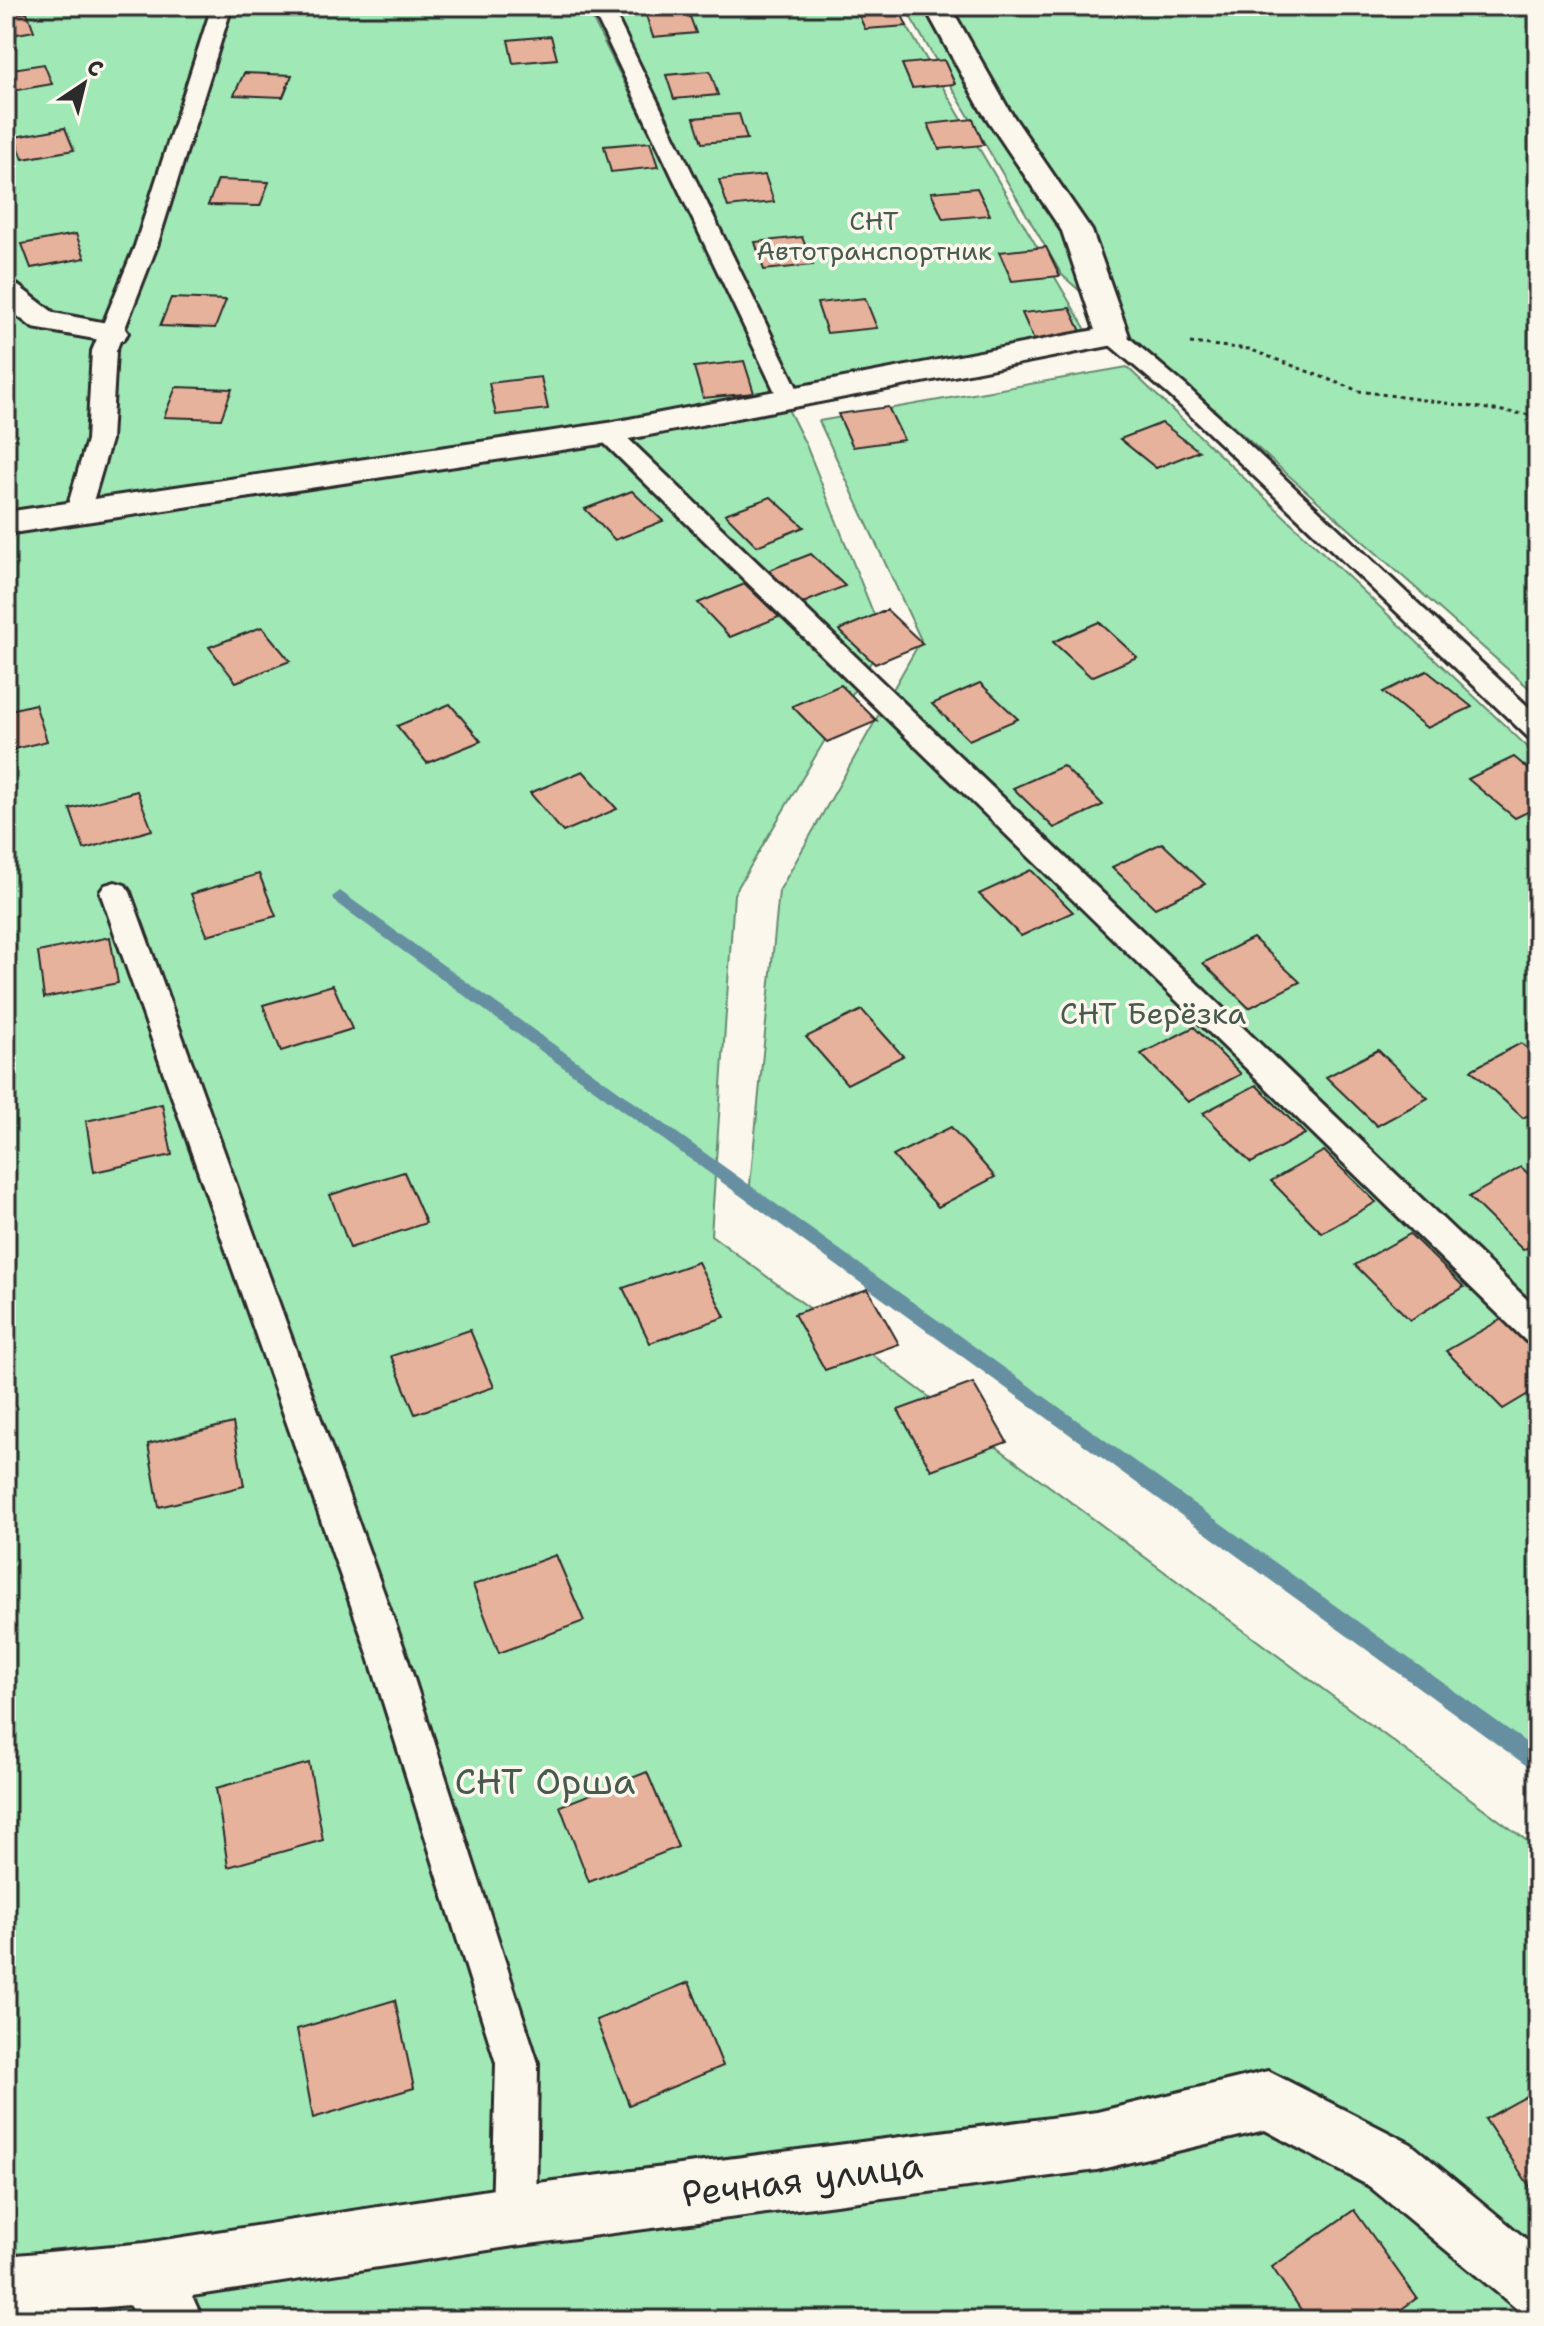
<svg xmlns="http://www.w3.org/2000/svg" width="1544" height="2326" viewBox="0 0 1544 2326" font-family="'Shantell Sans',sans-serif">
  <rect width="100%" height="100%" fill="#fbf7ec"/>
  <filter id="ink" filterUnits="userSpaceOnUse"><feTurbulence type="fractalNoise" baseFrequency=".0125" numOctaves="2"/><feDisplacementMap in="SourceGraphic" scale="16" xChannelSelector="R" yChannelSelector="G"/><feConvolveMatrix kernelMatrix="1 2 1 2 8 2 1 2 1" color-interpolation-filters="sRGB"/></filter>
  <g filter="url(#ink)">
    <g fill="#a0e8b6" stroke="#668a70" stroke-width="2">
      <polygon points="6,6 586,6 806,445 884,640 734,894 711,1235 1538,1849 1538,2320 6,2320"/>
      <polygon points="606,6 895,6 1092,340 802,393"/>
      <polygon points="904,6 1538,6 1538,696 1062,275"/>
      <polygon points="1127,367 1538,757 1538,1768 749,1195 779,891 921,640 819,421"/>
    </g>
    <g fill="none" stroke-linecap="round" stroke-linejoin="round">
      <polygon fill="#6690a1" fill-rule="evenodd" points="340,891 1538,1751 1538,1774 334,901 332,897"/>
    </g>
    <g fill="#e7b29b" stroke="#2b2b2b" stroke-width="2">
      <polygon points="898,6 907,26 865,29 855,7"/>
      <polygon points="688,11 696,33 653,37 646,15"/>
      <polygon points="27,12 34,31 6,36 6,15"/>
      <polygon points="551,36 557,59 513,63 508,40"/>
      <polygon points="944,60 955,84 912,88 902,64"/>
      <polygon points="44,64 52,84 6,92 6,70"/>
      <polygon points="710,71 718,95 674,99 666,75"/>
      <polygon points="244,73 292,75 283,97 234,95"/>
      <polygon points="739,114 747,139 702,143 694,118"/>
      <polygon points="973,119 984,145 939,149 928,124"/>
      <polygon points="65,128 74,150 23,159 15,137"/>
      <polygon points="650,142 658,167 611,172 604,146"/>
      <polygon points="765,175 774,202 728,207 719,180"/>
      <polygon points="218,180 269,182 260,206 208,205"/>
      <polygon points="977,188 990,215 943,219 931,192"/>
      <polygon points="76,234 85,258 31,268 22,244"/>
      <polygon points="802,237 813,265 764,270 755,242"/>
      <polygon points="1046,247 1060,276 1012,281 999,252"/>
      <polygon points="171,298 226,300 215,328 160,326"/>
      <polygon points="865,298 877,328 827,333 817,303"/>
      <polygon points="1070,308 1084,338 1035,343 1022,313"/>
      <polygon points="744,361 754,393 703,398 694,367"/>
      <polygon points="541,377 548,409 496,415 489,383"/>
      <polygon points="176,387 232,389 221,419 164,417"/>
      <polygon points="888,407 904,440 853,447 838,414"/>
      <polygon points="1162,423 1199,451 1156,468 1120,439"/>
      <polygon points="632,491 663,521 615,540 585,509"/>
      <polygon points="771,497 804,527 757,546 725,514"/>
      <polygon points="811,554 845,586 798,605 764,572"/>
      <polygon points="745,584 779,617 730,637 698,603"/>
      <polygon points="887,610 923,644 875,664 839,630"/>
      <polygon points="1099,622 1137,657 1091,677 1053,642"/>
      <polygon points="262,627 290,661 236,682 209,647"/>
      <polygon points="1427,671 1472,707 1427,728 1383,692"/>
      <polygon points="980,683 1018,719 969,740 932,704"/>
      <polygon points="841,685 877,721 827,742 792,706"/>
      <polygon points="35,704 47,741 6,751 6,711"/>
      <polygon points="450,704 481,741 427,763 397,726"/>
      <polygon points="1514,757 1538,777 1538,807 1515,818 1468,779"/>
      <polygon points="1063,766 1103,805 1054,828 1013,788"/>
      <polygon points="583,771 617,809 563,832 530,793"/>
      <polygon points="137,791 152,830 84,849 70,809"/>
      <polygon points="1162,843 1205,884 1155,908 1112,867"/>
      <polygon points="1031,870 1073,912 1021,936 979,894"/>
      <polygon points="259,874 276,916 207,935 191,894"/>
      <polygon points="110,937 118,983 44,998 38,952"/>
      <polygon points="1253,938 1300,982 1249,1008 1203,963"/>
      <polygon points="333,985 352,1029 281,1051 263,1005"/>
      <polygon points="862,1010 903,1056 847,1084 806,1037"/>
      <polygon points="1194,1027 1241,1074 1188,1102 1141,1054"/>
      <polygon points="1521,1043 1538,1058 1538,1110 1523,1118 1471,1070"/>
      <polygon points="1378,1050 1428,1098 1377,1126 1326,1077"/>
      <polygon points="1256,1085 1305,1134 1251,1163 1203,1113"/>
      <polygon points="162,1104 172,1155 94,1172 86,1121"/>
      <polygon points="951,1127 995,1177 938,1207 893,1156"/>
      <polygon points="1324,1151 1376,1202 1322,1233 1271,1181"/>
      <polygon points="1521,1167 1538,1183 1538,1242 1523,1250 1469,1197"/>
      <polygon points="404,1172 426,1223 350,1248 330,1195"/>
      <polygon points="1410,1234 1464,1287 1410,1320 1355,1265"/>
      <polygon points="698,1262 725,1317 650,1343 623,1288"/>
      <polygon points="868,1289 899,1344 825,1370 794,1314"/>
      <polygon points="1502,1319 1538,1355 1538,1388 1503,1409 1446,1351"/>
      <polygon points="470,1330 494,1387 415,1414 391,1356"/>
      <polygon points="973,1383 1007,1442 931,1470 898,1410"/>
      <polygon points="233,1423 244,1486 159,1507 148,1444"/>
      <polygon points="556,1555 584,1621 499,1653 473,1585"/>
      <polygon points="309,1763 323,1840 228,1867 216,1788"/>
      <polygon points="647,1772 678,1847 589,1882 560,1806"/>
      <polygon points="689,1982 723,2066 629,2105 596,2020"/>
      <polygon points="395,2000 414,2088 313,2118 297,2029"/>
      <polygon points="1538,2090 1538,2199 1485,2119"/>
      <polygon points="1354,2210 1417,2298 1386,2320 1308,2320 1272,2267"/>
    </g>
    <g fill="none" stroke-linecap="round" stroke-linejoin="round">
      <defs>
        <g id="service">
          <polygon points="212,6 232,6 157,246 116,351 111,440 89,515 86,520 68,520 65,515 87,440 92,351 135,246"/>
          <polygon points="591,6 611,6 802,398 798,403 790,405 778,398"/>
          <polygon points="1113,329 1121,331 1186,386 1538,716 1538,740 1528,737 1170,396 1105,341 1101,336 1105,331"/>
          <polygon points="608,426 617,428 1538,1310 1538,1345 1526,1341 599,438 596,433 599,428"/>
          <polygon points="115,882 125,885 130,892 405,1651 538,2063 536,2216 529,2231 514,2238 499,2231 492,2216 496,2063 367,1651 100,892 105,885"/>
        </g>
        <g id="minor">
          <polygon points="924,6 950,6 1009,110 1092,231 1129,336 1124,343 608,443 6,534 6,512 608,423 1095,330 1062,231 981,110"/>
          <polygon points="6,283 17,285 54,313 123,326 128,333 123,340 112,342 33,328 6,307"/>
          <polygon points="1268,2071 1411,2144 1538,2249 1538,2318 1517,2309 1369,2186 1265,2130 1097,2170 514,2246 192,2296 203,2320 138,2320 129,2305 6,2316 6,2256 145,2243 514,2186 1097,2112"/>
        </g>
      </defs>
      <use href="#service" stroke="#2b2b2b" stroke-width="6"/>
      <use href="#minor" stroke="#2b2b2b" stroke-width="6"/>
      <polyline stroke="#2b2b2b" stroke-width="3" stroke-dasharray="4 4" stroke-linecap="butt" points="1190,343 1249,349 1359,391 1538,416"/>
      <use href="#service" fill="#fbf7ec" fill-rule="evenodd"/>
      <use href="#minor" fill="#fbf7ec" fill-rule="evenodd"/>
    </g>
  </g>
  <g text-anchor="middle" stroke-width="7" stroke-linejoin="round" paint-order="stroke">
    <g font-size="26" fill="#485a4e" stroke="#fbf7ec">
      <text x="874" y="230">СНТ<tspan x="874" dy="30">Автотранспортник</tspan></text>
    </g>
    <g font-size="30" fill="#485a4e" stroke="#fbf7ec">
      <text x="1153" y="1024">СНТ Берёзка</text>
    </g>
    <g font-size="36" fill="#485a4e" stroke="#fbf7ec">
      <text x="545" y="1794">СНТ Орша</text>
    </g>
    <g font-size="36" fill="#2b2b2b" stroke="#fbf7ec">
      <text transform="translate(802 2179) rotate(-7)" y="13">Речная улица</text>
    </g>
  </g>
  <rect width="1544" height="2326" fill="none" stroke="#fbf7ec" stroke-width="32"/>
  <rect x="16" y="16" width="1512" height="2294" fill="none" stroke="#2b2b2b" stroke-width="3" filter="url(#ink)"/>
  <g transform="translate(84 84) rotate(35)" stroke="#fbf7ec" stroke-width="6" paint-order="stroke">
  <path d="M0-6L14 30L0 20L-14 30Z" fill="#2b2b2b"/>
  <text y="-12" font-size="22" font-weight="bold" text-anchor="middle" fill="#2b2b2b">С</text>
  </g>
</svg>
